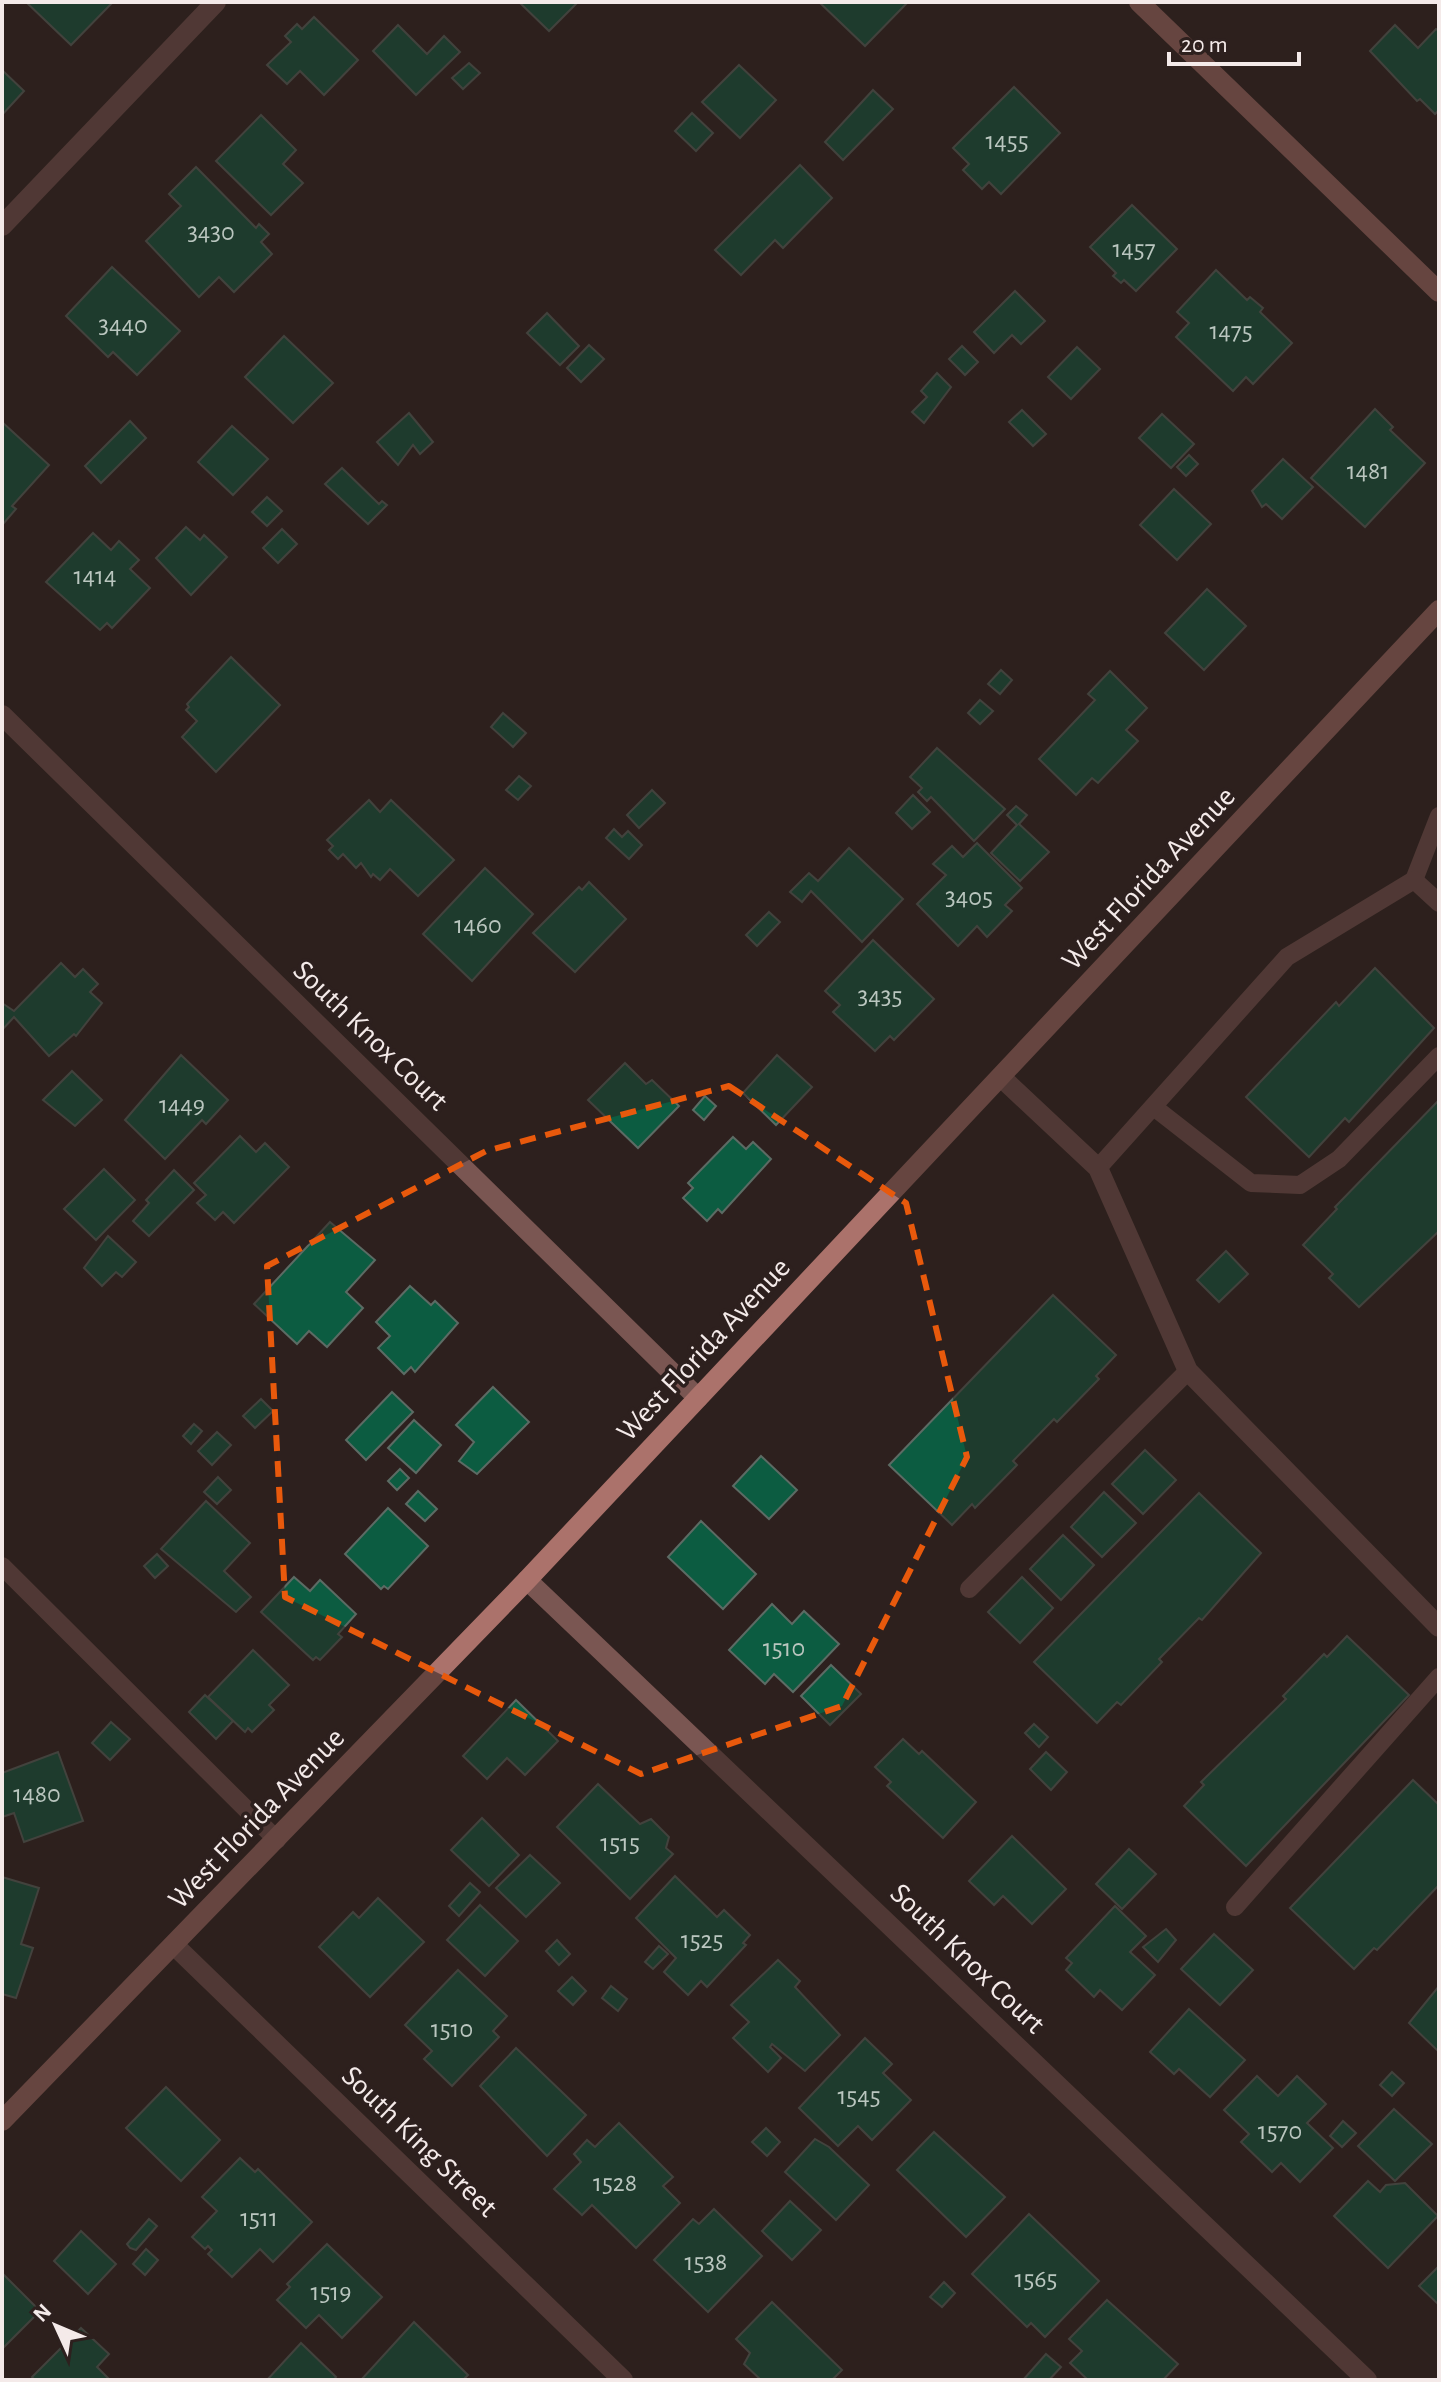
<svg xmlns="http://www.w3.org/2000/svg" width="1441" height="2382" viewBox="0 0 1441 2382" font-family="'Alegreya Sans',sans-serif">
  <rect width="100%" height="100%" fill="#2d201e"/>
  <g fill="#0c5c41" stroke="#5c6b64" stroke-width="2">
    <polygon points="26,2 113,2 71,45"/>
    <polygon points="519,2 578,2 549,31"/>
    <polygon points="819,2 908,2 865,46"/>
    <polygon points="314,17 358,60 324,95 300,71 287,84 267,65 291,42 285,36 297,24 302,29"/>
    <polygon points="398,25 427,54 444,36 460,52 416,95 373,51"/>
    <polygon points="1395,25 1418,48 1436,29 1439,31 1439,110 1435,114 1420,99 1417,101 1370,51"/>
    <polygon points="469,63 480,73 463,89 452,78"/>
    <polygon points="739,65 776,100 740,138 702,102"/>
    <polygon points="2,70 24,91 2,115"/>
    <polygon points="1014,87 1060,133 1001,194 989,182 982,189 963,170 969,164 953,148"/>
    <polygon points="873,90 893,109 843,160 825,142"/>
    <polygon points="692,113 713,133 696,151 675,131"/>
    <polygon points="261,115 296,150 283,164 303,183 271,215 216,161"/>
    <polygon points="800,165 832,198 783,248 775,240 741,275 715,250"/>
    <polygon points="196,167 256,228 259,224 269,234 261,242 272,254 234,292 219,277 199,297 146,241 181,206 169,194"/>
    <polygon points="1132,205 1177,249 1136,291 1124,280 1121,283 1113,276 1116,273 1090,247"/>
    <polygon points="112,267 180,331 137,375 113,352 108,357 66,316"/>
    <polygon points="1216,270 1247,300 1250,297 1263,308 1260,312 1292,343 1253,384 1246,377 1233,391 1176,337 1189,323 1177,312"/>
    <polygon points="1015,291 1045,321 1021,344 1012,335 994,353 974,332"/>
    <polygon points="547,313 579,346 560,365 527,333"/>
    <polygon points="284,336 333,383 293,423 245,377"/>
    <polygon points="589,345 604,359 581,382 567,368"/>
    <polygon points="962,346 978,362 965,375 949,359"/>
    <polygon points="1077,347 1100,369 1071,399 1048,377"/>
    <polygon points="937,373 951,387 924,423 912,412 927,397 921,391"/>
    <polygon points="1375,409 1393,427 1390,430 1425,463 1365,527 1311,478"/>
    <polygon points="1022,410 1046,434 1033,446 1009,422"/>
    <polygon points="409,413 433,442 420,454 413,445 398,465 377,442"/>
    <polygon points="1162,414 1194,444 1171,468 1139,438"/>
    <polygon points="130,421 146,438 101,483 85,466"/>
    <polygon points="2,422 49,465 12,506 16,509 3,524"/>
    <polygon points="232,426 268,459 233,495 198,462"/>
    <polygon points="1189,455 1198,464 1186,476 1177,467"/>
    <polygon points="1283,459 1313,487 1282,519 1266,504 1262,507 1252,491"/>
    <polygon points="342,468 379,504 382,501 387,505 368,524 325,484"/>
    <polygon points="1174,489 1211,524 1177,560 1140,525"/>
    <polygon points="267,497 282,511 267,526 252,512"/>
    <polygon points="186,527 200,540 204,535 227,557 191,595 156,558"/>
    <polygon points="282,529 297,544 278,563 263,548"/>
    <polygon points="93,533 111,550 119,541 139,560 130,569 150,588 112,628 107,623 100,630 46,582"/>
    <polygon points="1207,589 1246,626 1204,670 1165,633"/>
    <polygon points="231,657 280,705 216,772 182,737 197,721 186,710 189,707 187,704"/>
    <polygon points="1001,670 1012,680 1000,694 988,684"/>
    <polygon points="1110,671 1147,708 1126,730 1138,741 1098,783 1092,778 1076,795 1039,759 1095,700 1088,694"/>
    <polygon points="980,700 993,711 980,724 968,713"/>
    <polygon points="503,713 526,733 513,747 491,727"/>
    <polygon points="937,748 1005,809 974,841 931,797 927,801 918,792 922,788 910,777"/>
    <polygon points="519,776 531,786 518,800 506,790"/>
    <polygon points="652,790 665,803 639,828 627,815"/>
    <polygon points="913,795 930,812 912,829 896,813"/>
    <polygon points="369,800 380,812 391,800 454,860 418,896 390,869 380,880 373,874 371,877 361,863 356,868 343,854 338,859 329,850 333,846 327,840"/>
    <polygon points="1016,806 1027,815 1019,824 1049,852 1020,881 991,853 1017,825 1007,815"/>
    <polygon points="614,829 622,837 628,831 642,845 629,859 606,838"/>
    <polygon points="977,843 1022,888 1005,905 1012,911 987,937 977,926 958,946 917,904 946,875 933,864 952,846 963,857"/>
    <polygon points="849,848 903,899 862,942 811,891 802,902 790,892 809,873 818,881"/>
    <polygon points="485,868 533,914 472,981 423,934"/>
    <polygon points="589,882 626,919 575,972 533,933 579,887 582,890"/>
    <polygon points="769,912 780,922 757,946 746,935"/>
    <polygon points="873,940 934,999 894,1040 890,1036 875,1051 833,1012 840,1005 825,991"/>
    <polygon points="61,963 75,977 83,969 98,984 90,992 102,1003 76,1036 74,1034 49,1056 14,1017 2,1030 2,1003 14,1011"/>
    <polygon points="1375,968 1434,1028 1349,1122 1345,1118 1309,1157 1246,1097 1336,1002 1339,1006"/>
    <polygon points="181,1055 228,1100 206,1124 202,1120 165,1159 125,1120"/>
    <polygon points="777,1055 812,1087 776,1125 743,1093"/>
    <polygon points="625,1063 646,1084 652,1080 679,1106 638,1148 588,1100"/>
    <polygon points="72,1071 102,1100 75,1126 43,1100"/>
    <polygon points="705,1096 716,1106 704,1120 693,1110"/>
    <polygon points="1439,1100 1439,1231 1359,1307 1329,1278 1333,1274 1303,1245 1337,1209 1335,1207"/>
    <polygon points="240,1136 256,1152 265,1143 289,1167 234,1223 223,1212 215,1220 197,1203 206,1195 194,1183"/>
    <polygon points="733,1137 746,1149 753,1142 771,1159 722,1213 718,1209 707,1221 683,1198 693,1188 688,1183"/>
    <polygon points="104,1169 135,1200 96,1240 64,1209"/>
    <polygon points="174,1170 194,1190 149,1236 133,1221 149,1203 146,1200"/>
    <polygon points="330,1222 375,1260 346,1292 363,1308 327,1347 309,1331 297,1344 254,1304"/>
    <polygon points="108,1236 136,1262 122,1277 116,1272 102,1286 84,1268"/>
    <polygon points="1226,1251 1248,1274 1219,1302 1197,1280"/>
    <polygon points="410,1286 431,1305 435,1301 458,1323 415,1372 411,1367 404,1374 378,1348 390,1336 376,1322"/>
    <polygon points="1053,1295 1116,1355 1096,1376 1099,1379 1057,1422 1054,1419 1013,1461 1017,1465 975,1508 972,1504 952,1525 889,1465"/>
    <polygon points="493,1387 529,1422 477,1474 459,1461 474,1442 456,1425"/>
    <polygon points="392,1392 413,1412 366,1460 346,1440"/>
    <polygon points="261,1399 273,1411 255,1428 243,1416"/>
    <polygon points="414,1420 441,1445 416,1473 388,1448"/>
    <polygon points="194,1424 202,1431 191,1444 183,1436"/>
    <polygon points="217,1432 231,1445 212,1465 198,1451"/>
    <polygon points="1145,1450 1176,1480 1143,1514 1112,1484"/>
    <polygon points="761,1456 797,1490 769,1519 733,1486"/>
    <polygon points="400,1469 409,1478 397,1490 388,1481"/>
    <polygon points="218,1477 231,1490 217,1504 204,1492"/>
    <polygon points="418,1491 437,1509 425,1521 406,1504"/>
    <polygon points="1104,1492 1136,1523 1102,1557 1071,1527"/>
    <polygon points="1199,1493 1261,1553 1202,1620 1199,1618 1159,1659 1162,1662 1121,1705 1117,1702 1097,1723 1034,1662"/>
    <polygon points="206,1501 250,1543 224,1571 251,1597 236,1612 161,1549"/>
    <polygon points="388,1508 428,1546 388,1589 384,1586 381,1589 345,1554"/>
    <polygon points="701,1521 756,1574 723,1609 668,1557"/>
    <polygon points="1063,1535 1094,1565 1061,1600 1030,1569"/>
    <polygon points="157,1554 168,1566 155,1578 144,1566"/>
    <polygon points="294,1577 310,1591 320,1580 356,1614 338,1634 342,1637 320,1660 316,1657 313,1660 261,1612"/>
    <polygon points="1022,1577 1053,1608 1020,1643 988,1612"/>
    <polygon points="772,1604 792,1624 804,1611 839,1644 793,1692 774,1674 765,1684 729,1650"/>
    <polygon points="1347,1636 1409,1695 1246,1866 1184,1806 1204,1785 1201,1782 1286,1699 1283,1696 1324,1654 1327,1657"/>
    <polygon points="253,1650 289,1685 269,1705 274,1710 252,1732 248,1728 245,1732 208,1697"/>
    <polygon points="831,1665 861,1694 830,1725 801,1696"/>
    <polygon points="205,1695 233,1721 216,1739 189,1712"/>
    <polygon points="516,1700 558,1741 525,1775 507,1758 487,1779 463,1756"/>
    <polygon points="111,1722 130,1739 110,1760 92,1743"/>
    <polygon points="1034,1724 1048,1737 1039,1747 1025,1733"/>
    <polygon points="903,1739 919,1754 922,1751 976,1802 943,1838 887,1786 891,1782 875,1767"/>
    <polygon points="58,1752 83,1821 24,1842 14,1813 2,1817 2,1773"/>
    <polygon points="1046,1752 1067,1772 1051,1790 1030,1769"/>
    <polygon points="1413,1780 1439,1805 1439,1885 1377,1950 1374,1948 1354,1969 1290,1908"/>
    <polygon points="598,1784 640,1824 651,1819 669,1837 666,1848 673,1854 630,1899 557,1827"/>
    <polygon points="482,1818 519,1855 489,1886 451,1850"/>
    <polygon points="1012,1836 1066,1889 1032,1924 1003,1896 994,1905 969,1881"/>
    <polygon points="1129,1849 1156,1874 1122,1909 1096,1884"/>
    <polygon points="530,1855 560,1883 526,1917 496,1888"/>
    <polygon points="675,1876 717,1917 724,1910 750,1935 743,1943 746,1945 707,1987 701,1981 688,1995 664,1972 676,1958 636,1918"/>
    <polygon points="2,1877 39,1888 21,1944 33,1948 16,1998 2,1994"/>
    <polygon points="470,1883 480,1892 459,1916 449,1906"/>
    <polygon points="378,1898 424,1942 370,1997 319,1947 353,1912 359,1918"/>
    <polygon points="480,1905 518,1941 485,1976 447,1940"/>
    <polygon points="1115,1906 1146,1936 1130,1952 1155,1975 1122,2010 1100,1990 1094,1997 1066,1970 1072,1963 1066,1958"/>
    <polygon points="1166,1929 1176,1940 1158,1962 1143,1947"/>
    <polygon points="1214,1934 1253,1970 1220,2005 1181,1969"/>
    <polygon points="557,1940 570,1954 559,1965 546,1951"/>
    <polygon points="659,1946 668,1954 653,1969 645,1962"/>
    <polygon points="778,1960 800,1981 795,1987 840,2035 805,2071 772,2044 770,2047 781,2058 768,2072 733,2038 749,2022 731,2005"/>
    <polygon points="458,1970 507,2016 493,2031 499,2037 452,2086 424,2059 432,2051 405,2025"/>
    <polygon points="572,1977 586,1991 573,2005 558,1991"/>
    <polygon points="611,1986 627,1999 618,2011 602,1998"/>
    <polygon points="1439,1986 1439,2052 1409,2023"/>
    <polygon points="1189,2009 1245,2060 1210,2097 1179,2069 1174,2074 1150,2052"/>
    <polygon points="865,2038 892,2064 883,2073 911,2100 872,2140 858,2126 838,2146 799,2108"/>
    <polygon points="516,2048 586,2115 547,2156 480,2086"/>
    <polygon points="1392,2072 1404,2083 1392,2096 1380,2085"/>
    <polygon points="1257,2076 1278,2096 1297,2076 1326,2104 1307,2123 1333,2148 1300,2182 1281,2163 1272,2172 1241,2142 1249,2134 1224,2110"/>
    <polygon points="166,2087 220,2140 181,2181 126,2128"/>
    <polygon points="1394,2109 1432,2144 1395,2181 1358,2146"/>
    <polygon points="1343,2121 1356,2133 1342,2147 1330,2136"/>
    <polygon points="619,2123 673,2177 663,2186 680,2203 636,2248 592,2205 582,2215 554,2189 581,2162 574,2154 587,2140 595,2147"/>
    <polygon points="766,2128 780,2142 767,2156 752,2142"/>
    <polygon points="934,2132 1005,2197 966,2237 897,2170"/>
    <polygon points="815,2139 829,2147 869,2185 836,2220 785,2172"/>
    <polygon points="240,2158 255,2172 258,2169 312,2222 273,2262 260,2249 232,2277 208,2254 212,2250 208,2246 205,2249 192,2237 217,2211 202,2197"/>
    <polygon points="1368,2181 1380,2192 1386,2185 1405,2183 1438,2216 1388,2268 1334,2216"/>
    <polygon points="790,2201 821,2230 792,2260 762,2231"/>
    <polygon points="714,2209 762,2256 708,2312 654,2260 693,2219 699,2224"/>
    <polygon points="1029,2214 1099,2281 1045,2337 1031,2323 1027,2327 972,2274"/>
    <polygon points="149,2219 157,2226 136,2250 130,2248 127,2244"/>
    <polygon points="81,2231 116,2264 88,2294 54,2261"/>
    <polygon points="327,2244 382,2297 342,2338 319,2315 306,2328 277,2300 290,2287 287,2284"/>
    <polygon points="146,2249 158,2260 145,2275 133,2264"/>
    <polygon points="1439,2266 1439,2305 1419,2286"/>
    <polygon points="2,2273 40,2311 2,2349"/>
    <polygon points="944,2282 955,2293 942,2307 930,2297"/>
    <polygon points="1107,2300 1178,2364 1163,2380 1088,2380 1070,2363 1082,2351 1069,2339"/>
    <polygon points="772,2302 842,2370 832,2380 761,2380 744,2364 750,2353 736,2339"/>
    <polygon points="414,2322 468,2375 463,2380 361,2380"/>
    <polygon points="81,2328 109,2354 97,2367 110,2380 35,2380 32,2377"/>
    <polygon points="301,2343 336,2377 334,2380 267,2380"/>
    <polygon points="1046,2354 1061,2367 1049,2380 1023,2380"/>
  </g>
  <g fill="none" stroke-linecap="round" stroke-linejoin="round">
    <g stroke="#7a5652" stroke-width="18">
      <polyline points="1414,880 1439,816"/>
      <polyline points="1155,1108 1251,1183 1300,1185 1339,1159 1439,1056"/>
      <polyline points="1098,1168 1287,957 1414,880 1439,903"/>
      <polyline points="2,1566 277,1840"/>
      <polyline points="969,1589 1188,1371"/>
      <polyline points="1235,1907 1439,1677"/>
    </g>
    <g stroke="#7a5652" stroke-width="20">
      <polyline points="2,226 216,2"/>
      <polyline points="2,715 698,1398"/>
      <polyline points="1002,1078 1098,1168 1188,1371 1439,1627"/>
      <polyline points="527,1580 1367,2380"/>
      <polyline points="174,1945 623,2380"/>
    </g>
    <g stroke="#ab726b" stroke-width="20">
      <polyline points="1139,2 1439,292"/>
      <polyline points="2,2121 527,1580 1439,610"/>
    </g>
  </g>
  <path d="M0 0H1441V2382H0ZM729,1086L906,1203L967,1457L842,1706L641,1774L285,1597L267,1266L486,1151Z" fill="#2d201e" fill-opacity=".55" fill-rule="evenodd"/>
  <path fill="none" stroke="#e8590c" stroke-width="6" stroke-dasharray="16 10" stroke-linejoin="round" d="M729,1086L906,1203L967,1457L842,1706L641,1774L285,1597L267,1266L486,1151Z"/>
  <g text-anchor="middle" stroke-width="7" stroke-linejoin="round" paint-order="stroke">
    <g font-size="26" fill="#bac6bf">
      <text x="1007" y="149">1455</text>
      <text x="211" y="240">3430</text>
      <text x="1134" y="257">1457</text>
      <text x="123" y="333">3440</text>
      <text x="1231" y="339">1475</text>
      <text x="1368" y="479">1481</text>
      <text x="95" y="584">1414</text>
      <text x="969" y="905">3405</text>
      <text x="478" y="933">1460</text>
      <text x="880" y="1004">3435</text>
      <text x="182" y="1113">1449</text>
      <text x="784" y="1656">1510</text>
      <text x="37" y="1802">1480</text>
      <text x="620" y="1851">1515</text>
      <text x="702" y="1948">1525</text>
      <text x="452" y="2037">1510</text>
      <text x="859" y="2104">1545</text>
      <text x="1280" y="2139">1570</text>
      <text x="615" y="2191">1528</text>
      <text x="259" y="2226">1511</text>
      <text x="706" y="2270">1538</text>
      <text x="1036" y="2287">1565</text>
      <text x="331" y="2300">1519</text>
    </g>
    <g font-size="30" fill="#f4eae9" stroke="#2d201e">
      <text transform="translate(1148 878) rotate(-47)" y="10">West Florida Avenue</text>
      <text transform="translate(371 1035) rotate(44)" y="10">South Knox Court</text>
      <text transform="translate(703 1349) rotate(-47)" y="10">West Florida Avenue</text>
      <text transform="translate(256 1818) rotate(-46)" y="10">West Florida Avenue</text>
      <text transform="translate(968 1958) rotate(44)" y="10">South Knox Court</text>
      <text transform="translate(420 2141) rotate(44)" y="10">South King Street</text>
    </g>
  </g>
  <rect width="1441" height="2382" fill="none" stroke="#f4eae9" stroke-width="8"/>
  <g transform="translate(56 2326) rotate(314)" stroke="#2d201e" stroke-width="6" paint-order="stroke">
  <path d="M0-6L14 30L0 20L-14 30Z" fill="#f4eae9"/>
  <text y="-12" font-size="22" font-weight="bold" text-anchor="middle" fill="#f4eae9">N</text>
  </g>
  <path d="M1169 52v12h130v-12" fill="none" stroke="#f4eae9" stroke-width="4"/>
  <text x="1181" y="52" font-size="24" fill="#f4eae9" stroke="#2d201e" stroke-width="6" paint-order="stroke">20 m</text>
</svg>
